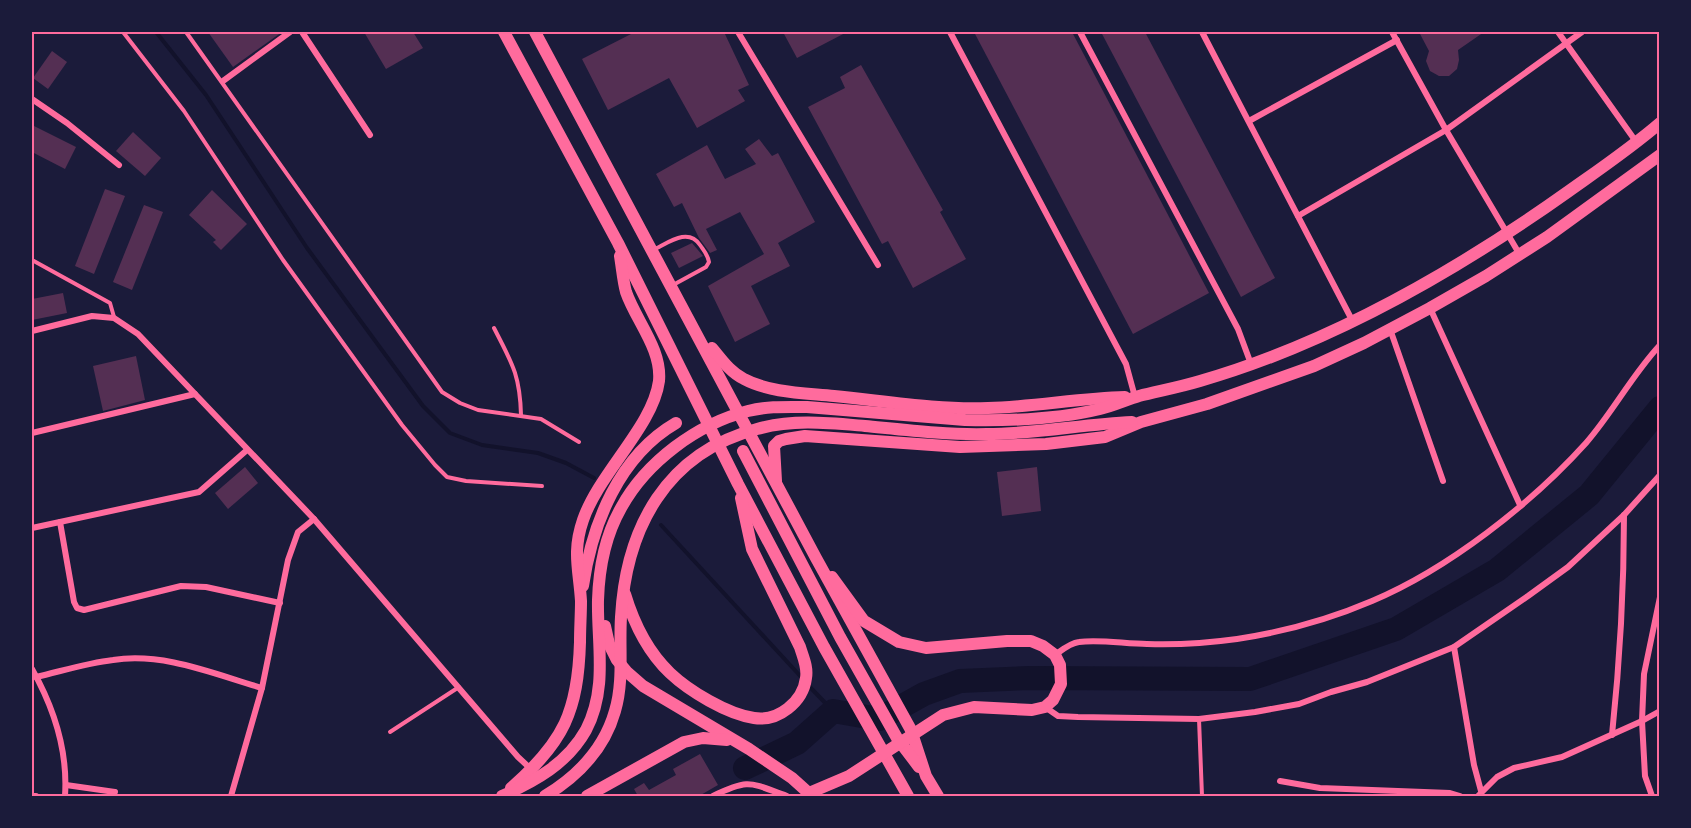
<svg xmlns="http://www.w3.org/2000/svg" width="1691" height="828" viewBox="0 0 1691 828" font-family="Barlow,sans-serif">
  <rect width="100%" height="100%" fill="#1b1b3a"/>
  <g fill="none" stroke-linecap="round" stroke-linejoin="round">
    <g stroke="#12122b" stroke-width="4">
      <polyline points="156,32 206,95 307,248 423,406 450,433 482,445 538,453 566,463 594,478"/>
      <polyline points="661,525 803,679"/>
      <polyline points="808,685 833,711"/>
    </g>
    <polyline stroke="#12122b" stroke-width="24" points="745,768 797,743 833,711 879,719 924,694 960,681 1030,678 1250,679 1396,629 1497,570 1589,495 1660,408"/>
  </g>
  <g fill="#542f53">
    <polygon points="208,32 282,32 233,67"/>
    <polygon points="364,32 413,32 423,48 386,69"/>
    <polygon points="635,32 724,32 749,85 738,90 745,101 697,128 669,78 608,110 582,59"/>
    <polygon points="783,32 847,32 797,58"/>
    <polygon points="974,32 1072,32 1209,293 1133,334"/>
    <polygon points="1101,32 1145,32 1275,278 1241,297"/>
    <polygon points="1419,32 1484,32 1458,50 1459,60 1457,69 1449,76 1439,76 1430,71 1426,61 1429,51"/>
    <polygon points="52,51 67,62 48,89 33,78"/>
    <polygon points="861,65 943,210 940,212 966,259 913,288 888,241 882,244 808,107 845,88 840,77"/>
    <polygon points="32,125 76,147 65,169 32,152"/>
    <polygon points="133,132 161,158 145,176 116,151"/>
    <polygon points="759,139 772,156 778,153 815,222 778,243 790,266 751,286 770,324 735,342 708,286 764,254 740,212 706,229 717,250 710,253 699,238 682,203 674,207 656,174 707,145 725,179 756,164 745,149"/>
    <polygon points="105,189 125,196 94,274 75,266"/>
    <polygon points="212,190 247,224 221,250 213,242 216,240 189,215"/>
    <polygon points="144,205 163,212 132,290 113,282"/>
    <polygon points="692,243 703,256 679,268 671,253"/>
    <polygon points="63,293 67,313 32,320 32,299"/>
    <polygon points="136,356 145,400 103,411 93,366"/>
    <polygon points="245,467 258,483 228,509 215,493"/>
    <polygon points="1037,467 1041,511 1002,516 997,472"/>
    <polygon points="700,754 718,785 699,796 638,796 634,789 644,783 649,790 676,775 673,769"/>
  </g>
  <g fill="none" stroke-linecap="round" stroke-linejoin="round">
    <g stroke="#ff6b9d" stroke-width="4">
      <polyline points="123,32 184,111 283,260 402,425 435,465 447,477 466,481 542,486"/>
      <polyline points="186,32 442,392 460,403 478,410 541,419 579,442"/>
      <path d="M653,250C668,243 688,227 700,245C704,251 708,255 709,262L706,267L673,285"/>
      <polyline points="32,260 110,303 114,317"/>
      <path d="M494,328C512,363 520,375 521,415"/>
      <polyline points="1199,719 1202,796"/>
      <polyline points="390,732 459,687"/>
    </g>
    <g stroke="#ff6b9d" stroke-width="6">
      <polyline points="302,32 370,135"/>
      <polyline points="738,32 878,265"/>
      <polyline points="950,32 1126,364 1135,397"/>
      <polyline points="1080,32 1238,329 1251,364"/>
      <polyline points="1202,32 1352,320"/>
      <polyline points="1392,32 1446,130 1520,255"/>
      <polyline points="1558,32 1637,143"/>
      <polyline points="223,81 290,32"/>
      <polyline points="32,99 67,123 119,165"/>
      <polyline points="1249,121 1397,40"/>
      <polyline points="1298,216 1446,130 1582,32"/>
      <polyline points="1430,308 1520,505"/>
      <polyline points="1390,329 1443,481"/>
      <polyline points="32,331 92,316 114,318 138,334 314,519 518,757 532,770"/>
      <polyline points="32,433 195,394"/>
      <polyline points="60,522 74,602 77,608 84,610 181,586 206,587 280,603"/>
      <polyline points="32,528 199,492 247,450"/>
      <polyline points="1454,647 1474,765 1481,791"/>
      <path d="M1055,655C1062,650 1070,643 1079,642C1099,639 1126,644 1147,644C1177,645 1208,643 1237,639C1283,632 1330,619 1372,601C1448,569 1531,504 1586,443C1613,412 1632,375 1660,345"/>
      <path d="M32,669C54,708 68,751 65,796"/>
      <path d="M36,677C62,671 87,663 113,660C163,652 214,674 262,688"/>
      <polyline points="1045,707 1058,716 1078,717 1199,719 1255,712 1299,704 1331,692 1367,682 1454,647 1528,596 1568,567 1624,515 1660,475"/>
      <path d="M1612,735C1620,660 1624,590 1624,515"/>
      <polyline points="1280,781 1320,788 1450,793 1460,796"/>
      <polyline points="66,785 115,792"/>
      <polyline points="32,796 36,796"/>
      <polyline points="231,796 262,688 288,560 298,532 314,519"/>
      <path d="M713,796C750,778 750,783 787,796"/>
      <polyline points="1478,796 1497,777 1514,768 1562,757 1642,721 1660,711"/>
      <polyline points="1652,796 1645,776 1642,721 1644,674 1660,597"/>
    </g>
    <g stroke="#ff6b9d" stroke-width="12">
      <polyline points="504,32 618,243 738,484 824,647 908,796"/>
      <polyline points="535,32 816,558 911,730 926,776 938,796"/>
      <path d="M712,348C722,360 730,372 744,379C770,393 805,393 834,396C885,401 937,410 988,408C1034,407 1079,398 1125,397"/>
      <polyline points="743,451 840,637 897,738 919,767"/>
      <polyline points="776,481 774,446 779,441 786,439 805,436 960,447 1046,444 1105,437 1141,422 1207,404 1314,366 1364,343 1430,308 1486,276 1547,237 1660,155"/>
      <path d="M583,586C592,524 619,456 676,423"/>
      <path d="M625,594C634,624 647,651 670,673C689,691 727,714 754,718C778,722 803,702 806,678C808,667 803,657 800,647L752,549L741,498"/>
      <polyline points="605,626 609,644 617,660 627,672 643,686 749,749 792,778 812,796"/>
      <path d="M511,788C564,742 578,711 580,642C580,628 581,614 581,601C579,569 572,552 583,520C599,473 653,426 659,381C662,349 636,321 626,292C623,281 622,268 620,256"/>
      <polyline points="809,793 849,776 943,715 974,707 1032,710 1045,707 1053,700 1061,684 1060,665 1055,655 1043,646 1031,641 1007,641 926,648 899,642 864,621 832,577"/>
      <path d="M502,796C535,781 567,764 586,730C608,688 597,644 598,600C599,569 605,536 621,508C646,462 697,424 748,411C768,406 787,407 807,407L965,420C1007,421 1059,419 1100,409C1113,406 1126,400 1139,396C1159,391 1180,387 1200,381C1332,343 1458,270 1569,191C1600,169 1631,148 1660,123"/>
      <path d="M545,796C578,776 604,750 615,711C624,681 619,648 621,617C626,528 666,453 757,429C793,419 829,423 865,426C906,430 947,435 987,434C1036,434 1084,424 1132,422"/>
      <polyline points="587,796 684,742 703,738 727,740"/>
    </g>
  </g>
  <rect width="1691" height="828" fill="none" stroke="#1b1b3a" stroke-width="66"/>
  <rect x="33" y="33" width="1625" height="762" fill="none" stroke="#ff6b9d" stroke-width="2"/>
</svg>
